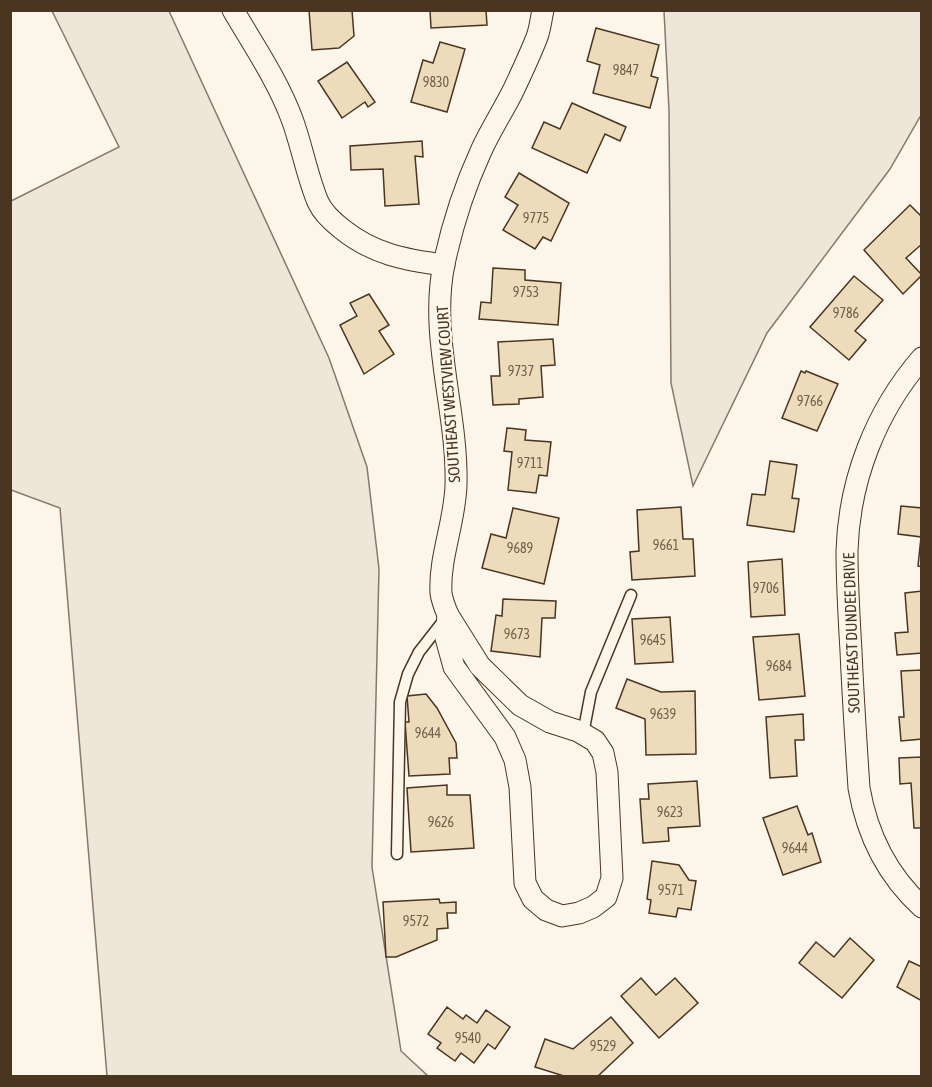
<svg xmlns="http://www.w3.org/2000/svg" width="932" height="1087" viewBox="0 0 932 1087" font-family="'Asap Condensed',sans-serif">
  <rect width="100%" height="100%" fill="#fbf6e9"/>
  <g fill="#ede6d9" stroke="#887966" stroke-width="1.5">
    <polygon points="52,11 169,11 329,358 367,467 379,569 372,867 401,1051 428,1076 107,1076 60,508 11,490 11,201 119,147"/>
    <polygon points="921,11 921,115 890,169 767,333 693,486 671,383 669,110 664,11"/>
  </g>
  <g fill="#ecdcbc" stroke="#4a3520" stroke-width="1.5">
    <polygon points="309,10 352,10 354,36 339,48 312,50"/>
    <polygon points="430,10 486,10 487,25 431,28"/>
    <polygon points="596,28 659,45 651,76 658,78 650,108 593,93 600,65 587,61"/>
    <polygon points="440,42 465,49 447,112 411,102 423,60 433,63"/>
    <polygon points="347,62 375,102 368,107 365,102 342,118 318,81"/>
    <polygon points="572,103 626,127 620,141 605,134 587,173 532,148 544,122 560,129"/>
    <polygon points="422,141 423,157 415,156 419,204 385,206 383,169 351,170 350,146"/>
    <polygon points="519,173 569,203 551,241 543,237 535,249 503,230 518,205 505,197"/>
    <polygon points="910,205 922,217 922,244 906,258 922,275 903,294 864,250"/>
    <polygon points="493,268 525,270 525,280 561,283 558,325 479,319 481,302 491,303"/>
    <polygon points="854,276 883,300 855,331 866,340 849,360 810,327"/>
    <polygon points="369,294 389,325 379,331 394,354 364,374 340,325 357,316 350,303"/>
    <polygon points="553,339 555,365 541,366 543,397 519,399 519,404 493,405 491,376 500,376 498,342"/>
    <polygon points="801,371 805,373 806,371 838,384 817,431 782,418"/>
    <polygon points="507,428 526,430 525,440 551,442 547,476 539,475 536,493 508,490 512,452 504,451"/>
    <polygon points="770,461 797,465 792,498 799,499 794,532 747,525 752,494 765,495"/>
    <polygon points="901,506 922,508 922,567 918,566 921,537 898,534"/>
    <polygon points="681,507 683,539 693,539 695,576 632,580 630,552 639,551 637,510"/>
    <polygon points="513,508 559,518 544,584 482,568 491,534 506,538"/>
    <polygon points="782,559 785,615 751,617 748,562"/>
    <polygon points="922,591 922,653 897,655 895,633 908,632 905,593"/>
    <polygon points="503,599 556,601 555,618 542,618 540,657 491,651 496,615 502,616"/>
    <polygon points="670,617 673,662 635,664 632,619"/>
    <polygon points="799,634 805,696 759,700 753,637"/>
    <polygon points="922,670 922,739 901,741 899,717 904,717 901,671"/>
    <polygon points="627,679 661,692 695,691 696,754 646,755 645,719 616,708"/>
    <polygon points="426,694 437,708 456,743 457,758 449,758 450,774 409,776 405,722 409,722 407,696"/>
    <polygon points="803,714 804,740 795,740 797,776 770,778 766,717"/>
    <polygon points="922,757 922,828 914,828 911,783 900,784 899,758"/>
    <polygon points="697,781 700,826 668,828 669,841 643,843 640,799 649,799 648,784"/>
    <polygon points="447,785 447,795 470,795 474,848 411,852 407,788"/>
    <polygon points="797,806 808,835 812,833 821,862 783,875 763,818"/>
    <polygon points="652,861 679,865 689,880 696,881 691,910 678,908 676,917 649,913 651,900 647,899"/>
    <polygon points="439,899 440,903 456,902 456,913 447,913 448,928 437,929 437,940 396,957 386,957 383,902"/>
    <polygon points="850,938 874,960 842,998 799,963 816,942 834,957"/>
    <polygon points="909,961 922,967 922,1001 897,987"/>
    <polygon points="641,978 656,995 675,978 698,1003 659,1038 621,996"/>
    <polygon points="447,1007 463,1019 466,1015 477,1023 486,1010 510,1027 495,1049 488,1044 474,1063 461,1053 455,1061 437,1048 441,1043 428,1034"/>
    <polygon points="611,1017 633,1043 598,1076 564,1076 535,1067 545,1039 573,1049"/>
  </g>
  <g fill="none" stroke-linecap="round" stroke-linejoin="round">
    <defs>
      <g id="lane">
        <polyline points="583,734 591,692 631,595"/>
        <polyline points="397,854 400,702 408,674 419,652 444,620"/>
      </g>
      <g id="street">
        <path d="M233,10C254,46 278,81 292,119C302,146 307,176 318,202C323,213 333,222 342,229C373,254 405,260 444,265"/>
        <path d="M922,358C876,411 849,480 847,551C847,584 849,618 851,651C853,697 856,743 859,788C867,834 887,875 922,907"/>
        <polygon points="448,615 480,666 520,705 550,722 578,731 595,741 603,753 607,772 612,878 606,897 593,907 579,913 562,916 546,910 533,899 525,883 520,787 515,760 505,737 454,667 446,638"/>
        <path d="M448,615C445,608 442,601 441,593C439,557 455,522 456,485C458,412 429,337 444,264C452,226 465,186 481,151C490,131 503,111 513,91C521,74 530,55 537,37C540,29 541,19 543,10"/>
      </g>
    </defs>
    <use href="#lane" stroke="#4a3520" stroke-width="13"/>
    <use href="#street" stroke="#4a3520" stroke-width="23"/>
    <use href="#lane" stroke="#fbf6e9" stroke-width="10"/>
    <use href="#street" stroke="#fbf6e9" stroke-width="21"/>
  </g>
  <g text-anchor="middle" stroke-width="4.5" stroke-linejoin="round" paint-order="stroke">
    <g font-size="14" fill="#725f47">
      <text x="626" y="75">9847</text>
      <text x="436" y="87">9830</text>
      <text x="536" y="223">9775</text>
      <text x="526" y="297">9753</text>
      <text x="846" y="318">9786</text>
      <text x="521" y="376">9737</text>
      <text x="810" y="406">9766</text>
      <text x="530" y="468">9711</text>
      <text x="666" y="550">9661</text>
      <text x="520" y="553">9689</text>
      <text x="766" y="593">9706</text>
      <text x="517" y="639">9673</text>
      <text x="653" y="645">9645</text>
      <text x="779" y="671">9684</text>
      <text x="663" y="719">9639</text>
      <text x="428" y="738">9644</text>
      <text x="670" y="817">9623</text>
      <text x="441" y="827">9626</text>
      <text x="795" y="853">9644</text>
      <text x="671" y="895">9571</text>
      <text x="416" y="926">9572</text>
      <text x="468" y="1043">9540</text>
      <text x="603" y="1051">9529</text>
    </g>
    <g font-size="16" fill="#4a3520" stroke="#fbf6e9">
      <text transform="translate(448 394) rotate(-94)" y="6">SOUTHEAST WESTVIEW COURT</text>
      <text transform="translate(851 633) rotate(-92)" y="6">SOUTHEAST DUNDEE DRIVE</text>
    </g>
  </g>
  <rect width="932" height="1087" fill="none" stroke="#4a3520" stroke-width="24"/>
</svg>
